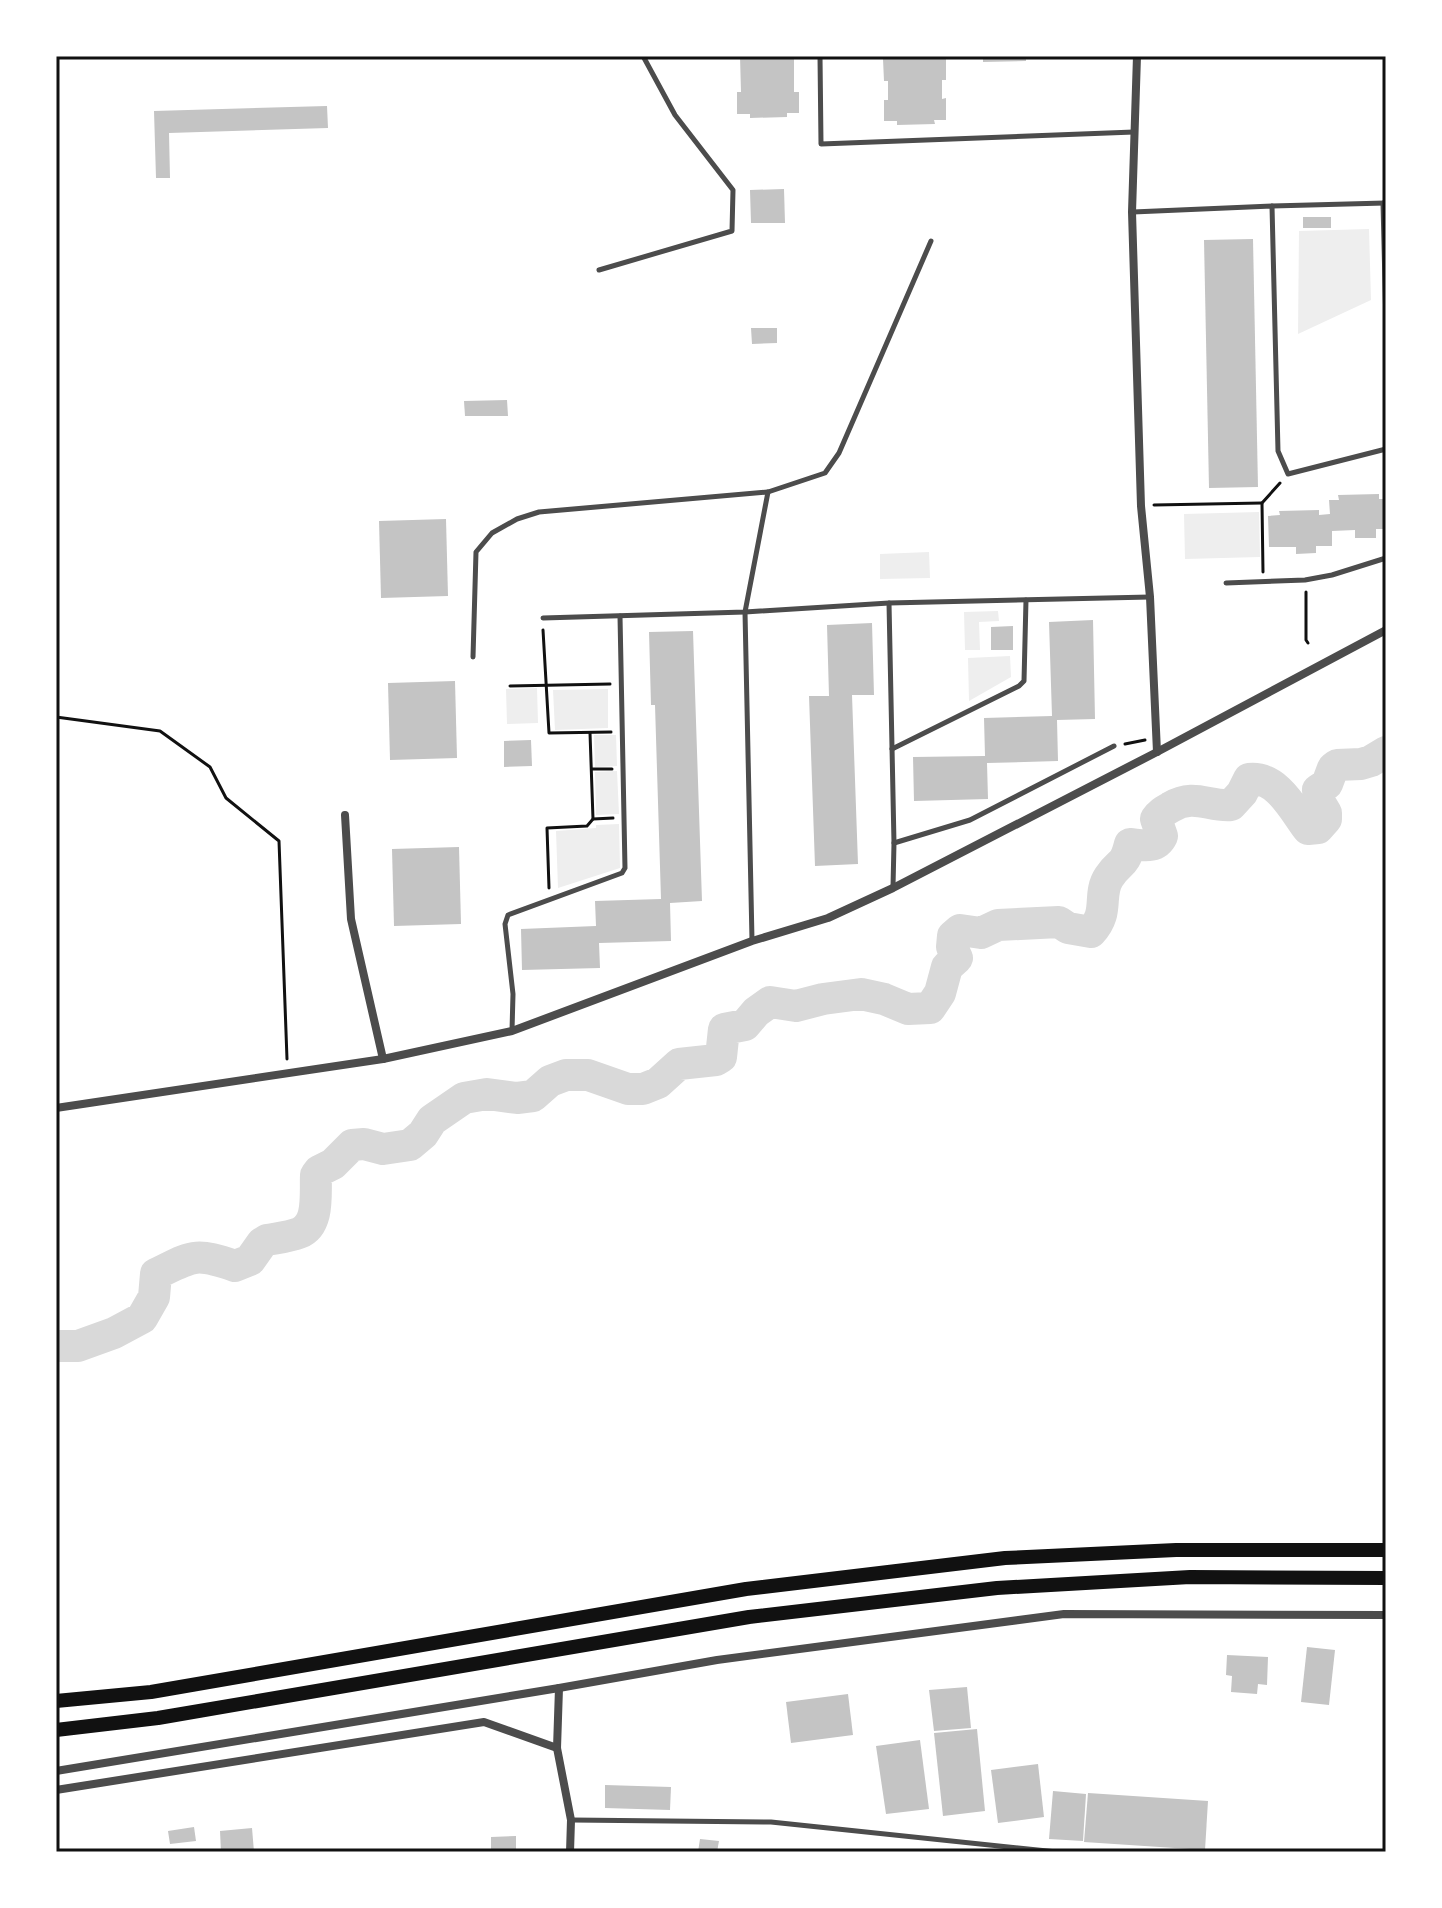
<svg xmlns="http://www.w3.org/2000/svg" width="1442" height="1908" viewBox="0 0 1442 1908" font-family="'Nunito Sans',sans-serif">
  <rect width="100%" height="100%" fill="#fff"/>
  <g fill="#eee">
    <polygon points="1369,229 1371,300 1298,334 1299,231"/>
    <polygon points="1259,512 1260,557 1185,559 1184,514"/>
    <polygon points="929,552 930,578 880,579 880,554"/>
    <polygon points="998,611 999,621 979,622 980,650 965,650 964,612"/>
    <polygon points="1010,656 1011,677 969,701 968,658"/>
    <polygon points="537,688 538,723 507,724 506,689"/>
    <polygon points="608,689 608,728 555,730 553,690"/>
    <polygon points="594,735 616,735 617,766 595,767"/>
    <polygon points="617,771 619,814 596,815 595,772"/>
    <polygon points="619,824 620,868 558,888 556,831 596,828 596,825"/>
  </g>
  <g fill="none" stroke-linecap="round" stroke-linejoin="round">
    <path stroke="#d9d9d9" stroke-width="32" d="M56,1346H78L114,1333L142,1318L154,1297L156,1274C193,1256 194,1252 235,1266L250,1260L262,1243L267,1240C277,1238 289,1237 299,1233C320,1225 315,1193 316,1175L319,1171L333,1164L352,1145L364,1144L383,1149L410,1145L423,1134L432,1120L464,1098L487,1094L517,1098L533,1096L550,1081L566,1075H588L628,1089H643L658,1083L679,1064L716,1060L721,1057L724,1029L745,1025L756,1012L770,1002L796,1006L823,999L861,994L884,999L908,1009L930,1008L940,993L947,967L957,958L952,947L953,936L960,930L981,933L998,925L1059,922L1068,928L1091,932C1110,912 1097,895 1109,877C1120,860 1124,868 1130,844C1142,845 1156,849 1162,836L1156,819C1160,813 1164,811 1171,807C1194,793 1209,807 1231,805L1242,793L1249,779C1277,776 1293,809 1308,829L1318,828L1326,819V813L1320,803L1318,790L1327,784L1333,768L1337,765L1361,764L1371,761L1386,752"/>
  </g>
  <g fill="#c4c4c4">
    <polygon points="740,56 794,56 794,92 799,92 799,113 787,113 787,117 750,118 750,114 737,114 737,92 741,92"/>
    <polygon points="983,56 1026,56 1026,61 983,62"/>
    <polygon points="946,58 946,80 942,80 942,99 946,98 946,120 934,120 935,124 897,125 897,121 884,121 884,100 888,100 888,81 884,81 883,59"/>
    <polygon points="327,106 328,128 169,133 170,178 156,178 154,111"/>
    <polygon points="784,189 785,223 751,223 750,190"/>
    <rect x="1303" y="217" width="28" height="11"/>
    <polygon points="1253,239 1258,487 1209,488 1204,240"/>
    <polygon points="751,328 777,328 777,343 752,344"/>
    <polygon points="507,400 508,416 465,416 464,401"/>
    <polygon points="1379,494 1379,499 1386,499 1386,529 1376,529 1376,538 1355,538 1355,530 1332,531 1332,546 1316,546 1316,553 1296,554 1296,547 1269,547 1268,516 1280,515 1279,511 1319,510 1319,515 1330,514 1329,500 1339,500 1338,495"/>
    <polygon points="446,519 448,596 381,598 379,521"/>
    <polygon points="1093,620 1095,719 1057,720 1058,761 987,763 988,799 914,801 913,757 985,756 984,718 1052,716 1049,622"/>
    <polygon points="872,623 874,695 852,695 858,864 815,866 809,696 829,696 827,625"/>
    <polygon points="1013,626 1013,650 991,650 991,627"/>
    <polygon points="693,631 702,901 670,903 671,941 599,943 600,968 522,970 521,929 596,926 595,901 661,899 655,705 651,705 649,632"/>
    <polygon points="455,681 457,758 390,760 388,683"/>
    <polygon points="531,740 532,766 504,767 504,741"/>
    <polygon points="459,847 461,924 394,926 392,849"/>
    <polygon points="1307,1647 1335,1650 1329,1705 1301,1702"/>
    <polygon points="1227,1655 1268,1657 1267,1685 1258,1684 1257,1694 1231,1692 1232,1676 1226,1675"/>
    <polygon points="967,1687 971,1728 934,1731 929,1690"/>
    <polygon points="848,1694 853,1735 791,1743 786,1702"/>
    <polygon points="977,1729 985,1811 943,1816 934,1733"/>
    <polygon points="920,1740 929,1809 886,1814 876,1746"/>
    <polygon points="1038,1764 1044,1817 998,1823 991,1770"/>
    <polygon points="605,1785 671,1787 670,1810 605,1808"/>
    <polygon points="1053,1791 1086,1794 1083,1841 1049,1839"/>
    <polygon points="1088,1793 1208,1801 1205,1850 1084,1842"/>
    <polygon points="194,1827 196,1841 170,1844 168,1831"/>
    <polygon points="252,1828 254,1852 221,1852 220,1831"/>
    <polygon points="516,1836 516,1852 491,1852 491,1837"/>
    <polygon points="700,1839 719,1841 717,1852 698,1852"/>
  </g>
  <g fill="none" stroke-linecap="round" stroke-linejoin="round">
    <g stroke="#111" stroke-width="3">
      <polyline points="1154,505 1262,503"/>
      <polyline points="1263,572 1262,503 1280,483"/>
      <polyline points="1306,592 1306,640 1308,643"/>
      <polyline points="543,630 549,733 611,732"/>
      <polyline points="510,686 610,684"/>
      <polyline points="56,717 160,731 210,767 226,798 279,841 287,1059"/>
      <polyline points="1125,744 1145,740"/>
      <polyline points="592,769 612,769"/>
      <polyline points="593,819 613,818"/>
      <polyline points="549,888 547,828 587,826 593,819 590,733"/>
    </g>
    <g stroke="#4c4c4c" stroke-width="5">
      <polyline points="820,56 821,144 1134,132"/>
      <polyline points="1383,203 1386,325"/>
      <polyline points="1272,206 1385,203"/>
      <polyline points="1133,212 1272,206 1278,451 1288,474 1386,449"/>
      <polyline points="599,270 732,231 733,190 675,115 643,56"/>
      <polyline points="1226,583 1305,580 1332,575 1386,558"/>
      <polyline points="889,603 894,843 893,887"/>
      <polyline points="543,618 745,612 889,603 1150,597"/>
      <polyline points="473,657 476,552 492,533 517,519 539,512 768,492 825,473 839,453 931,241"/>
      <polyline points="892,749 1019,686 1024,681 1026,600"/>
      <polyline points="894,843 970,820 1114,746"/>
      <polyline points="752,940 745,612 768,492"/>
      <polyline points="512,1031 513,994 505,924 508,915 622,873 625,868 620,616"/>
      <polyline points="572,1820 771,1822 1057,1852"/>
    </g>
    <g stroke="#4c4c4c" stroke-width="8">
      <polyline points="1137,56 1132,212 1141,506 1150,597 1157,752"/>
      <polyline points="345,815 351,919 383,1059"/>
      <polyline points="56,1108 383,1059 512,1031 752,941 828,918 893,888 1157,752 1386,630"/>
      <polyline points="559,1688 557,1748 571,1820 570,1852"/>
      <polyline points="56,1771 559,1688 717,1660 1064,1614 1386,1615"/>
      <polyline points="56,1790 484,1722 557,1748"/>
    </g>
    <g stroke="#111" stroke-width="14">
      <polyline points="56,1701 151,1692 746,1589 1005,1558 1176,1550 1386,1550"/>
      <polyline points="56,1730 158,1718 749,1617 997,1588 1190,1577 1386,1578"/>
    </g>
  </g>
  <rect width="1442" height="1908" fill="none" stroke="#ffffff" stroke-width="116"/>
  <rect x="58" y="58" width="1326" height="1792" fill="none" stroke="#111" stroke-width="3"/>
</svg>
